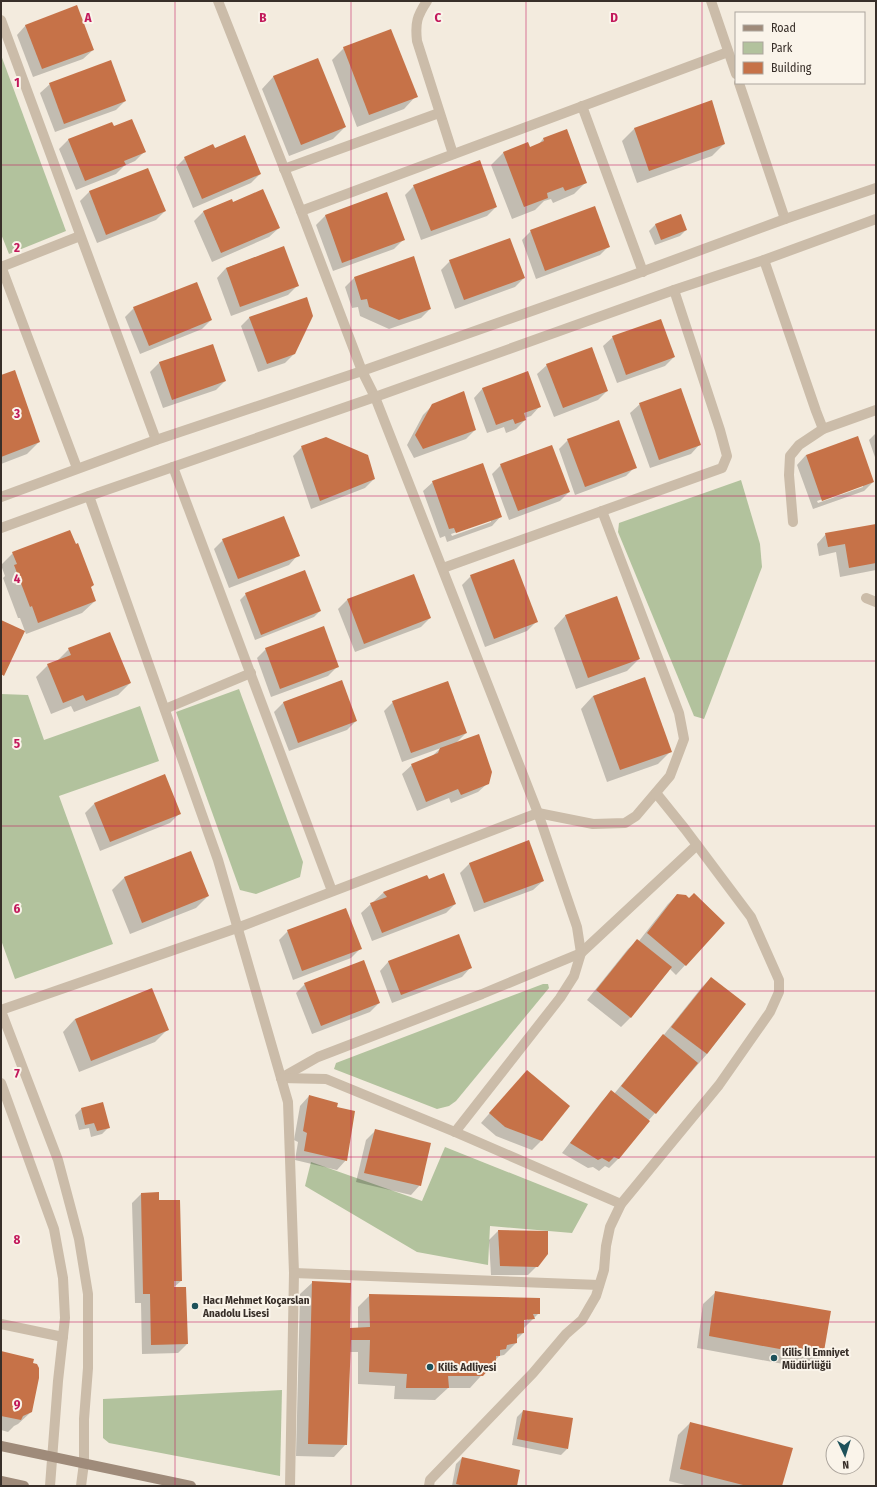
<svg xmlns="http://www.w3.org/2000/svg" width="877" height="1487" viewBox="0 0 877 1487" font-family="'Fira Sans Condensed',sans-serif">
  <rect width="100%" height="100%" fill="#f3ebde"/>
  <g fill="#b2c29d">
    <polygon points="1,55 66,231 9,254 1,234"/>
    <polygon points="741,480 760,544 762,567 704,719 694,716 618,532 619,523"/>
    <polygon points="239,689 303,862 300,877 256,894 240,890 176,712"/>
    <polygon points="1,694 28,695 44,740 140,706 159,761 59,796 113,944 15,979 1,940"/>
    <polygon points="543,984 548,984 549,988 456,1101 449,1106 437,1109 334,1069 336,1063"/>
    <polygon points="445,1147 588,1204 572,1233 490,1226 488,1265 417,1252 305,1186 311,1162 422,1201"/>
    <polygon points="282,1390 280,1476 109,1443 103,1438 103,1399"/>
  </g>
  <g fill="#0003" fill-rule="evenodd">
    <polygon points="26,25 93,50 83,59 33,77 17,35"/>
    <polygon points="344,48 416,96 404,109 357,127 332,60"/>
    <polygon points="274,76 345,127 333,139 289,156 262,89"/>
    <polygon points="50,84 125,101 116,110 55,132 40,93"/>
    <polygon points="712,102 724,144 712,156 637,183 622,141 634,129"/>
    <polygon points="113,128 144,152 135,161 124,166 116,174 76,190 59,149 68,140"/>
    <polygon points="543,139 586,182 574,194 553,203 551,199 544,201 535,210 512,219 491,165 503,153 529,148 538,145"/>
    <polygon points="214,149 260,174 251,183 193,208 176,167 185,158"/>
    <polygon points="414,186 496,207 487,216 421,240 405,195"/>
    <polygon points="89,192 165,211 156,220 97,243 80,201"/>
    <polygon points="387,194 404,239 394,249 333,271 316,225 325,216"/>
    <polygon points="231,200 233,204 279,228 269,237 212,262 194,221 203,212"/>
    <polygon points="655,225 686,230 680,236 655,245 649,231"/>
    <polygon points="531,231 609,246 600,255 536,279 522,240"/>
    <polygon points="283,247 297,286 288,295 231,316 217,278 226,268"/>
    <polygon points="450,261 524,278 515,287 455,309 441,270"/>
    <polygon points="354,278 430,309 421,318 389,329 360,316 358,307 352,308 345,287"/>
    <polygon points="134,308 211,320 202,329 140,354 125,317"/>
    <polygon points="250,317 294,354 285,363 258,372 241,326"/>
    <polygon points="613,337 674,357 665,366 617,383 603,346"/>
    <polygon points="212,345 225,381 216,390 163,408 150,372 159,363"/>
    <polygon points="547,365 607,391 598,400 554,417 537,374"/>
    <polygon points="1,376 39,442 27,454 1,464"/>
    <polygon points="483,388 540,406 531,416 525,418 525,420 516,429 506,433 504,427 487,433 474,398"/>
    <polygon points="640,404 700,444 691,454 650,468 630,413"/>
    <polygon points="433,405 475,430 466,439 414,458 407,445 423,415"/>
    <polygon points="876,433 876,460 869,440"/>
    <polygon points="568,440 635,467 626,476 575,495 559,449"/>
    <polygon points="302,447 374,479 365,488 311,509 293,456"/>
    <path d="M806,455L873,482L864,491L813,509L797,465ZM863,485V487L818,503L817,501Z"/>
    <polygon points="501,465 569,492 560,501 509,520 492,474"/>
    <path d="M433,482L501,516L492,526L447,542L445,536L440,538L423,491ZM491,520V522L452,536L451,534Z"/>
    <polygon points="876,525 876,570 840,577 836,552 819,556 817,544 826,534"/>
    <polygon points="223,540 298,555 289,565 229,588 214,549"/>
    <polygon points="13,553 90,588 95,601 82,613 26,634 20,618 18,618 3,578 5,576 1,565"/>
    <polygon points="471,576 536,622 527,631 485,647 462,585"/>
    <polygon points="246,594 320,611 314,617 255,640 240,600"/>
    <polygon points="347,600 430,618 421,627 355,652 338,609"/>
    <polygon points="566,615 639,659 627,671 576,689 554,628"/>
    <polygon points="69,649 130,683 118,695 74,712 71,706 51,714 36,677 48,665 56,662"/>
    <polygon points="266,649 338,666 328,676 271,697 257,658"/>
    <polygon points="644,678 670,752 658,764 607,782 581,709 593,696"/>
    <polygon points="341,681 356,721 347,730 289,751 274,712 283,703"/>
    <polygon points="393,702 466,733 456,743 488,783 478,792 451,803 449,798 417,811 402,774 412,765 431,757 441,748 402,762 384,711"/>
    <polygon points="94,804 179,814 170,823 100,851 85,813"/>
    <polygon points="528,842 543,881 533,890 474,912 460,873 469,864"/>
    <polygon points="427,876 428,880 455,904 446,913 372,941 361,913 383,893"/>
    <polygon points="124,878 208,896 196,908 130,934 112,890"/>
    <polygon points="677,895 724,923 676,975 670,969 630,1018 621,1027 587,1000 628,949 638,940 639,941 668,904"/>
    <polygon points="288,931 360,949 351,958 293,980 279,940"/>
    <polygon points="389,961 471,967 462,977 392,1003 380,971"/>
    <polygon points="711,978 745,1005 707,1054 648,1121 618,1159 609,1168 605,1166 599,1171 593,1167 588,1168 562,1153 602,1101 611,1092 614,1094 654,1045 663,1036 702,987"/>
    <polygon points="305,984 379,1003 370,1012 312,1034 296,993"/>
    <polygon points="75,1019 167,1030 155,1042 79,1072 63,1032"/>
    <polygon points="518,1081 541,1141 532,1150 496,1136 481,1123"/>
    <polygon points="309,1096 336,1107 346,1160 337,1170 295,1160 298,1142 294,1140 300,1106"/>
    <polygon points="81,1109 108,1128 102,1134 91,1137 89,1128 79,1130 75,1115"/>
    <polygon points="375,1131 420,1185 411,1195 356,1182 366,1140"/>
    <polygon points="141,1194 158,1201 181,1281 173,1288 187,1344 178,1353 142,1354 141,1303 135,1303 132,1203"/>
    <polygon points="498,1231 537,1266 528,1275 491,1275 489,1240"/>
    <path d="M313,1282L349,1329H358V1307L370,1295L539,1313L523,1329V1333L516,1340V1343L504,1355L499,1356L470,1388H448L435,1400L394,1399L395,1386L358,1384V1352H350L346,1444L334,1457L296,1456L300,1294ZM528,1318V1320L519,1321Z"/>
    <polygon points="716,1292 822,1356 810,1369 697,1348 703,1304"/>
    <polygon points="1,1352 31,1412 18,1424 14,1426 8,1432 1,1430"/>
    <polygon points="523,1411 567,1449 561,1455 512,1445 517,1417"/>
    <polygon points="690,1423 781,1486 689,1486 669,1481 678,1435"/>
    <polygon points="462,1458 516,1486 452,1486 456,1464"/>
  </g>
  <g fill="#c67248">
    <polygon points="77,5 94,50 42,69 25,25"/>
    <polygon points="391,29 418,97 369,115 343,47"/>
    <polygon points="318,58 346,127 301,145 273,76"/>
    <polygon points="111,60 126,101 64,124 49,83"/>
    <polygon points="712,100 725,144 649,171 634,128"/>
    <polygon points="132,119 146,152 124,161 126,165 85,181 68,139 112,122 114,126"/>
    <polygon points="567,129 587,183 565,191 563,187 547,193 548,198 524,207 503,152 528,142 530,147 544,141 543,138"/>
    <polygon points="245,135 261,174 202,199 184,157 213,144 215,148"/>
    <polygon points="480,160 497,207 431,231 413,185"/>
    <polygon points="148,168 166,211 106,235 89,191"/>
    <polygon points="263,189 280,228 221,253 203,211 232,199 233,202"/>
    <polygon points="387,192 405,240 342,263 325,215"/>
    <polygon points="595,206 610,247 545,271 530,230"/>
    <polygon points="681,214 687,230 661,240 655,224"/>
    <polygon points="510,238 525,278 464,300 449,260"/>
    <polygon points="284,246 299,286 240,307 226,268"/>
    <polygon points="414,256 431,309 399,320 369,307 367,299 361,300 354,277"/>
    <polygon points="197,282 212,320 149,346 133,307"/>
    <polygon points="307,297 313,316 295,354 267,364 249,317"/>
    <polygon points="661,319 675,357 626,375 612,336"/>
    <polygon points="213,344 226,381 172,400 159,362"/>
    <polygon points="592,347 608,391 563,408 546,364"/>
    <polygon points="15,370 40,442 1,457 1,375"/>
    <polygon points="528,371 541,407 524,413 526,420 515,424 513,419 496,425 482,388"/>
    <polygon points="681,388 701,445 659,460 639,403"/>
    <polygon points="464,391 476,430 423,449 415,435 432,404"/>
    <polygon points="619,420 637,468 585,487 567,439"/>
    <polygon points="858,436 874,482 822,501 806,455"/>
    <polygon points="326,437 368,455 375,479 320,501 301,446"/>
    <polygon points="552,445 570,492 518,511 500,464"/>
    <polygon points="483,463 502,517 456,533 454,528 449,529 432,481"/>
    <polygon points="284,516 300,556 238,579 222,539"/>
    <polygon points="876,524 876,563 849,568 845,544 828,547 825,533"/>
    <polygon points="70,530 76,544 78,543 94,585 91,587 96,601 38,623 32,606 30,607 14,565 17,564 12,552"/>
    <polygon points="514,559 538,622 494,639 470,575"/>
    <polygon points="305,570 321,611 261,635 245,593"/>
    <polygon points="414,574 431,618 364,644 347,599"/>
    <polygon points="617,596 640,659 588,678 565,615"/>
    <polygon points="1,620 25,631 4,676 1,674"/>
    <polygon points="324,626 339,667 280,689 265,648"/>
    <polygon points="110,632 131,683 86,701 83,695 63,703 47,664 71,655 68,648"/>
    <polygon points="645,677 672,752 620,770 593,696"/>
    <polygon points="342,680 357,721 298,743 283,702"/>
    <polygon points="448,681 467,733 411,753 392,701"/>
    <polygon points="479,734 492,772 489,784 461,795 458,789 426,802 411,764 438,753 440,748"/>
    <polygon points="165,774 181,814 110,842 94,803"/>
    <polygon points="529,840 544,881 484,903 469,863"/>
    <polygon points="191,851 209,896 142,923 124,877"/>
    <polygon points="444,873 456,904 382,933 370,903 387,897 383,892 427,875 429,879"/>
    <polygon points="694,893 725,923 686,966 647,933 677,894 686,895 689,898"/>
    <polygon points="346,908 362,949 302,971 287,930"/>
    <polygon points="459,934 472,968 401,995 388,961"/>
    <polygon points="637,939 672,967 631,1018 596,990"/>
    <polygon points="364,960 380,1003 321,1026 304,983"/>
    <polygon points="711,977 746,1004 707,1054 671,1027"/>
    <polygon points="152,988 169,1030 91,1061 75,1019"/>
    <polygon points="663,1034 698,1063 656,1114 621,1086"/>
    <polygon points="527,1070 570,1106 542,1141 505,1127 489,1113"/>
    <polygon points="611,1090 650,1121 619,1159 614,1157 609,1162 602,1158 598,1160 570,1143"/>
    <polygon points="309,1095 338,1103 337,1107 355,1111 347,1161 304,1151 307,1133 303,1131"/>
    <polygon points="103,1102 110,1128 97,1131 94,1123 85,1125 81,1108"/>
    <polygon points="375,1129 431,1143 421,1186 364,1173"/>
    <polygon points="159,1192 159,1200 180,1200 182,1281 174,1281 174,1287 186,1287 188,1344 151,1345 150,1294 143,1294 141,1193"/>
    <polygon points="498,1230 548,1231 548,1254 538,1267 500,1266"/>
    <polygon points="312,1281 351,1283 350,1328 370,1327 369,1294 540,1298 540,1314 533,1314 535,1319 524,1320 524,1333 517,1334 517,1343 507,1345 506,1349 500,1350 500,1356 496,1356 496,1361 483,1376 448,1376 449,1388 406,1388 407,1374 369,1372 370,1340 351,1340 347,1445 308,1444"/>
    <polygon points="715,1291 831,1311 823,1357 709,1336"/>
    <polygon points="1,1351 34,1359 33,1363 37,1364 39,1368 39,1378 32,1412 23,1416 21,1420 1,1416"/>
    <polygon points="523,1410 573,1418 568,1449 517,1439"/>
    <polygon points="690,1422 793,1448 782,1486 747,1486 680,1469"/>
    <polygon points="462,1457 520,1470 517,1486 465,1486 456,1484"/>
  </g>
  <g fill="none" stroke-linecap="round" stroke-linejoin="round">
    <g stroke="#cbbca9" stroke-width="10">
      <polyline points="218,1 301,211 362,371 375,397 538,813 577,927 581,953 574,976 560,998 455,1132"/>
      <path d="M427,1C417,16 415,23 417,41L453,154"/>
      <polyline points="711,1 736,74"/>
      <polyline points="1,20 156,440"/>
      <polyline points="739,83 785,219"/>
      <polyline points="582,106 643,272"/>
      <polyline points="284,169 439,113"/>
      <polyline points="301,211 728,52"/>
      <polyline points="764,260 816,411 823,429"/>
      <polyline points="1,266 77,468"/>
      <polyline points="1,267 80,236"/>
      <polyline points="173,467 332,891"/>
      <polyline points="89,496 218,860 288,1102 294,1273 290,1486"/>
      <polyline points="793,522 789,475 790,456 799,445 823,429 876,410"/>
      <polyline points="443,568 722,468 727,456 720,430 674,290"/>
      <polyline points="866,598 876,602"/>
      <polyline points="165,709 251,673"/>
      <polyline points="1,1010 237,928 538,813 593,824 625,823 636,816 670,776 684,739 679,713 602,511"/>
      <polyline points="281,1078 318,1057 482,994 581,953 697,845"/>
      <polyline points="281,1078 326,1079 455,1132 621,1204"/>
      <polyline points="294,1273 599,1285"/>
      <polyline points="1,1324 63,1337"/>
      <polyline points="429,1486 430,1480 533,1373 566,1334 582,1320 596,1296 604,1270 606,1246 610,1227 621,1204 719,1085 770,1012 779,992 779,980 751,917 685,829 656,793"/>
    </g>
    <g stroke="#cbbca9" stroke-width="10">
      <polyline points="1,497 156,440 362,371 625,278 785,219 876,188"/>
      <polyline points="1,528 89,496 375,397 674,290 764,260 876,219"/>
      <polyline points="1,1011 58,1160 79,1239 88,1294 88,1368 84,1419 84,1463 81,1486"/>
      <polyline points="1,1083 54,1229 63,1278 65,1318 58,1381 50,1486"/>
    </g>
    <g stroke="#9f8b7a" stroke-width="10">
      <polyline points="1,1446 191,1486"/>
      <polyline points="1,1481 24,1486"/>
    </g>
  </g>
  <path fill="none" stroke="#c2185b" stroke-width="1" stroke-opacity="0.55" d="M175,1V1486M351,1V1486M526,1V1486M702,1V1486M1,165H876M1,330H876M1,496H876M1,661H876M1,826H876M1,991H876M1,1157H876M1,1322H876"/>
  <g fill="#1e515a" stroke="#faf4ea" stroke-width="1.5">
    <circle cx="195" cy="1306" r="4"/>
    <circle cx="774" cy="1358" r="4"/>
    <circle cx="430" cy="1367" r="4"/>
  </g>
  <g text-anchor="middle" stroke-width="4" stroke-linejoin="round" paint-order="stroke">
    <g font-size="11" font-weight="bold" fill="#382f29" stroke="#faf4ea" text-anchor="start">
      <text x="203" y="1304">Hacı Mehmet Koçarslan<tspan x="203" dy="13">Anadolu Lisesi</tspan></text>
      <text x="782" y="1356">Kilis İl Emniyet<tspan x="782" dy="13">Müdürlüğü</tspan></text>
      <text x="438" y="1371">Kilis Adliyesi</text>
    </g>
  </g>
  <g font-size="13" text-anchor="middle" font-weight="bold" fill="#c2185b" stroke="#faf4ea" stroke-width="4" stroke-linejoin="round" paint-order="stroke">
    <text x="88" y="22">A</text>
    <text x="263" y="22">B</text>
    <text x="438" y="22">C</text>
    <text x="614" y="22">D</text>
    <text x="17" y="87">1</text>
    <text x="17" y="252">2</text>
    <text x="17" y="418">3</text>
    <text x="17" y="583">4</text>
    <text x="17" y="748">5</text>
    <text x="17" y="913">6</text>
    <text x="17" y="1078">7</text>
    <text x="17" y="1244">8</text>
    <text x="17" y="1409">9</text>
  </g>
  <rect width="877" height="1487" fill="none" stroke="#382f29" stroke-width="4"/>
  <rect x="735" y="12" width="130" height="72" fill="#faf4ea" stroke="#aca59d"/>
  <rect x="743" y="25" width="20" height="6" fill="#9f8b7a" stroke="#aca59d"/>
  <text x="771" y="32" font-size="12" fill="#382f29">Road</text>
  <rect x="743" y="42" width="20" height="12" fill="#b2c29d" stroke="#aca59d"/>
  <text x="771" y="52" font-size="12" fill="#382f29">Park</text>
  <rect x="743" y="62" width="20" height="12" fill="#c67248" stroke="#aca59d"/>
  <text x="771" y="72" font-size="12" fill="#382f29">Building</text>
  <g transform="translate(845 1455) rotate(176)"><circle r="19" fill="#faf4ea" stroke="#aca59d"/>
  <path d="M0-3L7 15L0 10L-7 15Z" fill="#1e515a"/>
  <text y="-6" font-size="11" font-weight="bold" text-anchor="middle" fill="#382f29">N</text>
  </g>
</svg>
